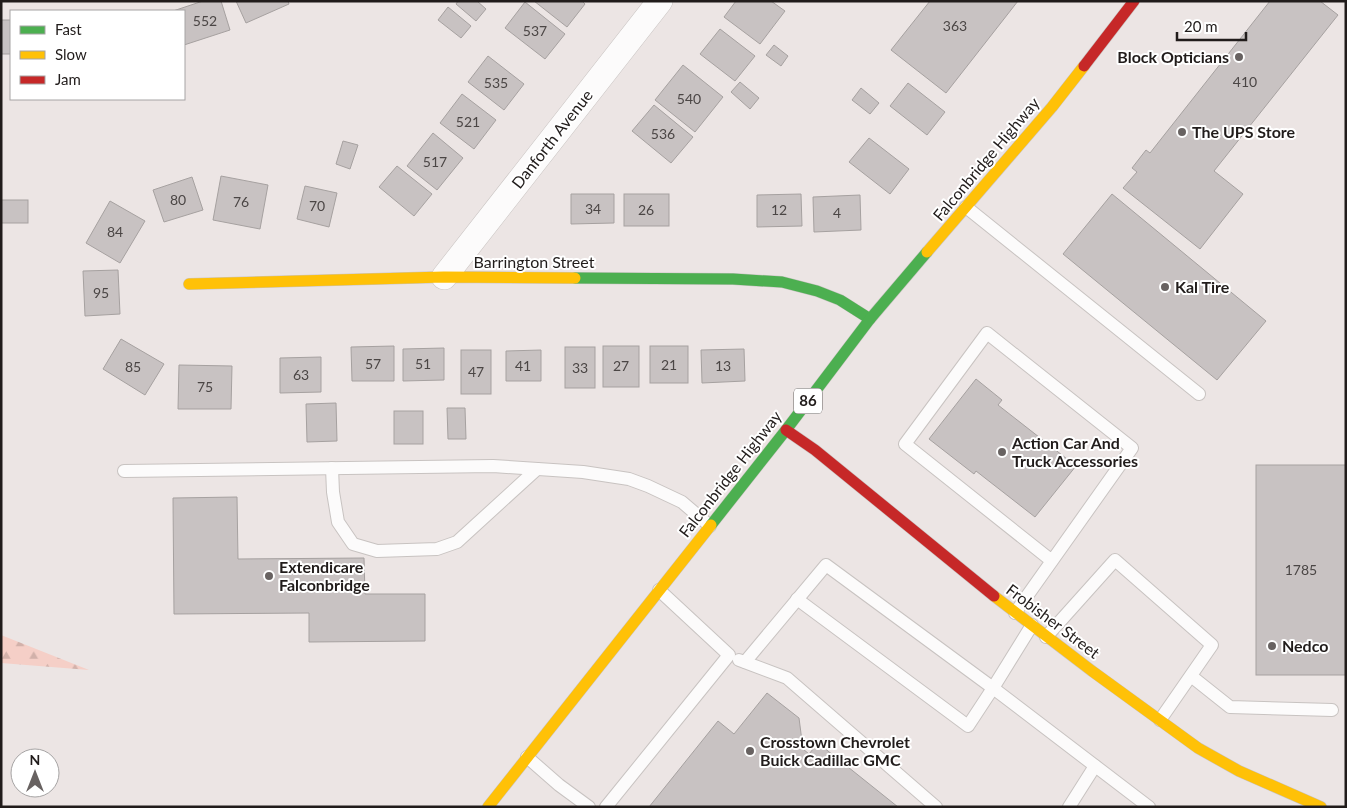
<svg xmlns="http://www.w3.org/2000/svg" width="1347" height="808" viewBox="0 0 1347 808" font-family="Lato,sans-serif">
  <defs>
    <pattern id="forest-firs" width="22" height="20" patternUnits="userSpaceOnUse" patternTransform="scale(1.25)"><rect width="22" height="20" fill="#f5cfc7"/><path d="M5 1l3.5 6h-7zM16 11l3.5 6h-7z" fill="#d2b1aa"/></pattern>
  </defs>
  <rect width="100%" height="100%" fill="#ece5e4"/>
  <polygon fill="url(#forest-firs)" points="1,635 89,670 1,663"/>
  <g fill="#c8c2c2" stroke="#a6a1a0">
    <polygon points="203,1 221,1 230,30 184,45 184,11 173,11"/>
    <polygon points="236,1 288,1 289,4 246,23"/>
    <polygon points="458,1 477,1 486,9 476,21 456,4"/>
    <polygon points="534,1 582,1 585,4 567,27"/>
    <polygon points="736,1 771,1 785,11 760,44 724,17"/>
    <polygon points="930,1 1018,1 946,93 891,50"/>
    <polygon points="1270,1 1320,1 1338,15 1214,171 1243,194 1200,249 1123,188 1137,172 1132,168 1146,150 1150,153"/>
    <polygon points="525,2 565,34 545,59 505,28"/>
    <polygon points="448,7 471,26 461,38 438,20"/>
    <rect x="1" y="20" width="10" height="34"/>
    <polygon points="720,29 755,56 735,81 700,54"/>
    <polygon points="774,45 788,56 781,66 766,55"/>
    <polygon points="488,56 524,84 504,110 468,82"/>
    <polygon points="683,65 723,97 695,132 655,100"/>
    <polygon points="740,82 759,98 750,109 731,92"/>
    <polygon points="908,83 945,112 927,135 890,106"/>
    <polygon points="861,88 879,103 870,114 852,100"/>
    <polygon points="462,94 496,120 474,149 440,123"/>
    <polygon points="654,105 693,137 671,163 632,131"/>
    <polygon points="433,133 463,158 437,190 407,166"/>
    <polygon points="869,138 909,169 890,194 849,162"/>
    <polygon points="343,141 358,145 350,169 336,164"/>
    <polygon points="397,166 432,194 414,216 379,187"/>
    <polygon points="221,176 268,185 260,229 213,220"/>
    <polygon points="192,177 203,210 164,222 153,190"/>
    <polygon points="305,186 337,193 329,227 297,219"/>
    <polygon points="571,194 614,194 614,223 571,224"/>
    <rect x="624" y="194" width="45" height="32"/>
    <polygon points="801,194 802,226 757,227 757,195"/>
    <polygon points="1112,194 1266,321 1217,380 1063,254"/>
    <polygon points="860,195 861,230 814,232 813,197"/>
    <rect x="1" y="200" width="27" height="23"/>
    <polygon points="110,201 145,221 120,263 86,243"/>
    <polygon points="118,270 120,314 85,316 83,271"/>
    <polygon points="121,339 164,364 145,395 103,369"/>
    <polygon points="394,346 394,381 352,381 351,347"/>
    <rect x="603" y="346" width="36" height="41"/>
    <rect x="650" y="346" width="38" height="37"/>
    <rect x="565" y="347" width="30" height="41"/>
    <polygon points="444,348 444,380 403,381 403,349"/>
    <polygon points="744,349 745,381 702,383 701,350"/>
    <rect x="461" y="350" width="30" height="44"/>
    <polygon points="541,350 541,381 506,381 506,351"/>
    <polygon points="321,357 321,392 280,393 280,358"/>
    <polygon points="179,365 232,366 231,409 178,409"/>
    <polygon points="976,379 1002,400 998,405 1076,466 1035,517 976,471 974,474 929,439"/>
    <polygon points="336,403 337,441 307,442 306,404"/>
    <polygon points="447,408 465,408 466,439 448,439"/>
    <rect x="394" y="411" width="29" height="33"/>
    <rect x="1256" y="465" width="90" height="210"/>
    <polygon points="237,497 238,559 364,558 365,594 425,594 425,641 309,642 309,613 174,614 173,498"/>
    <polygon points="767,693 799,718 803,749 809,754 818,743 898,807 649,807 718,721 734,734"/>
  </g>
  <g fill="none" stroke-linecap="round" stroke-linejoin="round">
    <defs>
      <g id="lane">
        <polyline points="966,207 1199,394"/>
        <polyline points="332,468 333,492 338,522 353,544 377,551 437,549 457,542 537,469"/>
        <polyline points="124,471 493,466 583,472 629,479 648,486 682,502 710,526"/>
        <polyline points="797,599 968,726 993,688 1149,807"/>
        <polyline points="1015,613 1132,448 987,333 905,444 1052,561"/>
        <polyline points="1046,637 1115,560 1212,645 1160,720"/>
        <polyline points="739,660 787,678 936,807"/>
        <polyline points="745,662 826,565 993,688 1032,625"/>
        <polyline points="1191,676 1230,707 1332,710"/>
        <polyline points="527,757 559,785 589,807"/>
        <polyline points="606,807 729,655 659,590"/>
        <polyline points="1069,807 1095,766"/>
      </g>
      <polyline id="street" points="444,277 660,1"/>
      <g id="fast">
        <polyline points="575,278 733,279 782,282 817,291 840,300 870,319"/>
        <polyline points="711,525 786,430 870,319 927,252"/>
      </g>
      <g id="slow">
        <polyline points="927,252 1052,107 1084,66"/>
        <polyline points="189,284 444,277 575,278"/>
        <polyline points="994,596 1092,671 1198,748 1239,771 1321,807"/>
        <polyline points="488,807 711,525"/>
      </g>
      <g id="jam">
        <polyline points="1084,66 1134,1"/>
        <polyline points="786,430 815,450 994,596"/>
      </g>
    </defs>
    <use href="#lane" stroke="#c8c3c1" stroke-width="14"/>
    <use href="#street" stroke="#c8c3c1" stroke-width="26"/>
    <use href="#fast" stroke="#c8c3c1" stroke-width="12"/>
    <use href="#slow" stroke="#c8c3c1" stroke-width="12"/>
    <use href="#jam" stroke="#c8c3c1" stroke-width="12"/>
    <use href="#lane" stroke="#fcfbfb" stroke-width="12"/>
    <use href="#street" stroke="#fcfbfb" stroke-width="25"/>
    <use href="#fast" stroke="#4caf50" stroke-width="11"/>
    <use href="#slow" stroke="#ffc107" stroke-width="11"/>
    <use href="#jam" stroke="#c62828" stroke-width="11"/>
  </g>
  <g fill="#686261" stroke="#fff" stroke-width="2">
    <circle cx="1239" cy="57" r="5"/>
    <circle cx="1182" cy="132" r="5"/>
    <circle cx="1165" cy="287" r="5"/>
    <circle cx="1002" cy="452" r="5"/>
    <circle cx="269" cy="576" r="5"/>
    <circle cx="1272" cy="646" r="5"/>
    <circle cx="750" cy="751" r="5"/>
  </g>
  <g text-anchor="middle" stroke-width="4" stroke-linejoin="round" paint-order="stroke">
    <g font-size="14" fill="#4b4645">
      <text x="205" y="26">552</text>
      <text x="955" y="31">363</text>
      <text x="535" y="36">537</text>
      <text x="1245" y="87">410</text>
      <text x="496" y="88">535</text>
      <text x="689" y="104">540</text>
      <text x="468" y="127">521</text>
      <text x="663" y="139">536</text>
      <text x="435" y="167">517</text>
      <text x="178" y="205">80</text>
      <text x="241" y="207">76</text>
      <text x="317" y="211">70</text>
      <text x="593" y="214">34</text>
      <text x="646" y="215">26</text>
      <text x="779" y="215">12</text>
      <text x="837" y="218">4</text>
      <text x="115" y="237">84</text>
      <text x="101" y="298">95</text>
      <text x="373" y="369">57</text>
      <text x="423" y="369">51</text>
      <text x="669" y="370">21</text>
      <text x="523" y="371">41</text>
      <text x="621" y="371">27</text>
      <text x="723" y="371">13</text>
      <text x="133" y="372">85</text>
      <text x="580" y="373">33</text>
      <text x="476" y="377">47</text>
      <text x="301" y="380">63</text>
      <text x="205" y="392">75</text>
      <text x="1301" y="575">1785</text>
    </g>
    <rect fill="#fff" stroke="#64605f" stroke-width="1" x="794" y="388.5" width="28" height="25" rx="4"/>
    <g font-size="15" font-weight="bold" fill="#211c1b">
      <text x="808" y="406">86</text>
    </g>
    <g font-size="16" font-weight="bold" fill="#211c1b" stroke="#fff" text-anchor="start">
      <text x="1229" y="63" text-anchor="end">Block Opticians</text>
      <text x="1192" y="138">The UPS Store</text>
      <text x="1175" y="293">Kal Tire</text>
      <text x="1012" y="449">Action Car And<tspan x="1012" dy="18">Truck Accessories</tspan></text>
      <text x="279" y="573">Extendicare<tspan x="279" dy="18">Falconbridge</tspan></text>
      <text x="1282" y="652">Nedco</text>
      <text x="760" y="748">Crosstown Chevrolet<tspan x="760" dy="18">Buick Cadillac GMC</tspan></text>
    </g>
    <g font-size="16" fill="#211c1b" stroke="#fff">
      <text transform="translate(552 139) rotate(-52)" y="6">Danforth Avenue</text>
      <text transform="translate(986 159) rotate(-50)" y="6">Falconbridge Highway</text>
      <text x="534" y="268">Barrington Street</text>
      <text transform="translate(730 474) rotate(-52)" y="6">Falconbridge Highway</text>
      <text transform="translate(1053 621) rotate(37)" y="6">Frobisher Street</text>
    </g>
  </g>
  <rect width="1347" height="808" fill="none" stroke="#211c1b" stroke-width="5"/>
  <rect x="10" y="10" width="175" height="90" fill="#ffffff" stroke="#a6a4a4"/>
  <rect x="20" y="26" width="25" height="8" fill="#4caf50" stroke="#a6a4a4"/>
  <text x="55" y="35" font-size="15" fill="#211c1b">Fast</text>
  <rect x="20" y="51" width="25" height="8" fill="#ffc107" stroke="#a6a4a4"/>
  <text x="55" y="60" font-size="15" fill="#211c1b">Slow</text>
  <rect x="20" y="76" width="25" height="8" fill="#c62828" stroke="#a6a4a4"/>
  <text x="55" y="85" font-size="15" fill="#211c1b">Jam</text>
  <g transform="translate(35 773)"><circle r="24" fill="#ffffff" stroke="#a6a4a4"/>
  <path d="M0-4L9 19L0 12L-9 19Z" fill="#686261"/>
  <text y="-8" font-size="14" font-weight="bold" text-anchor="middle" fill="#211c1b">N</text>
  </g>
  <path d="M1177 32v8h69v-8" fill="none" stroke="#211c1b" stroke-width="2.5"/>
  <text x="1184" y="32" font-size="15" fill="#211c1b" stroke="#ffffff" stroke-width="4" paint-order="stroke">20 m</text>
</svg>
